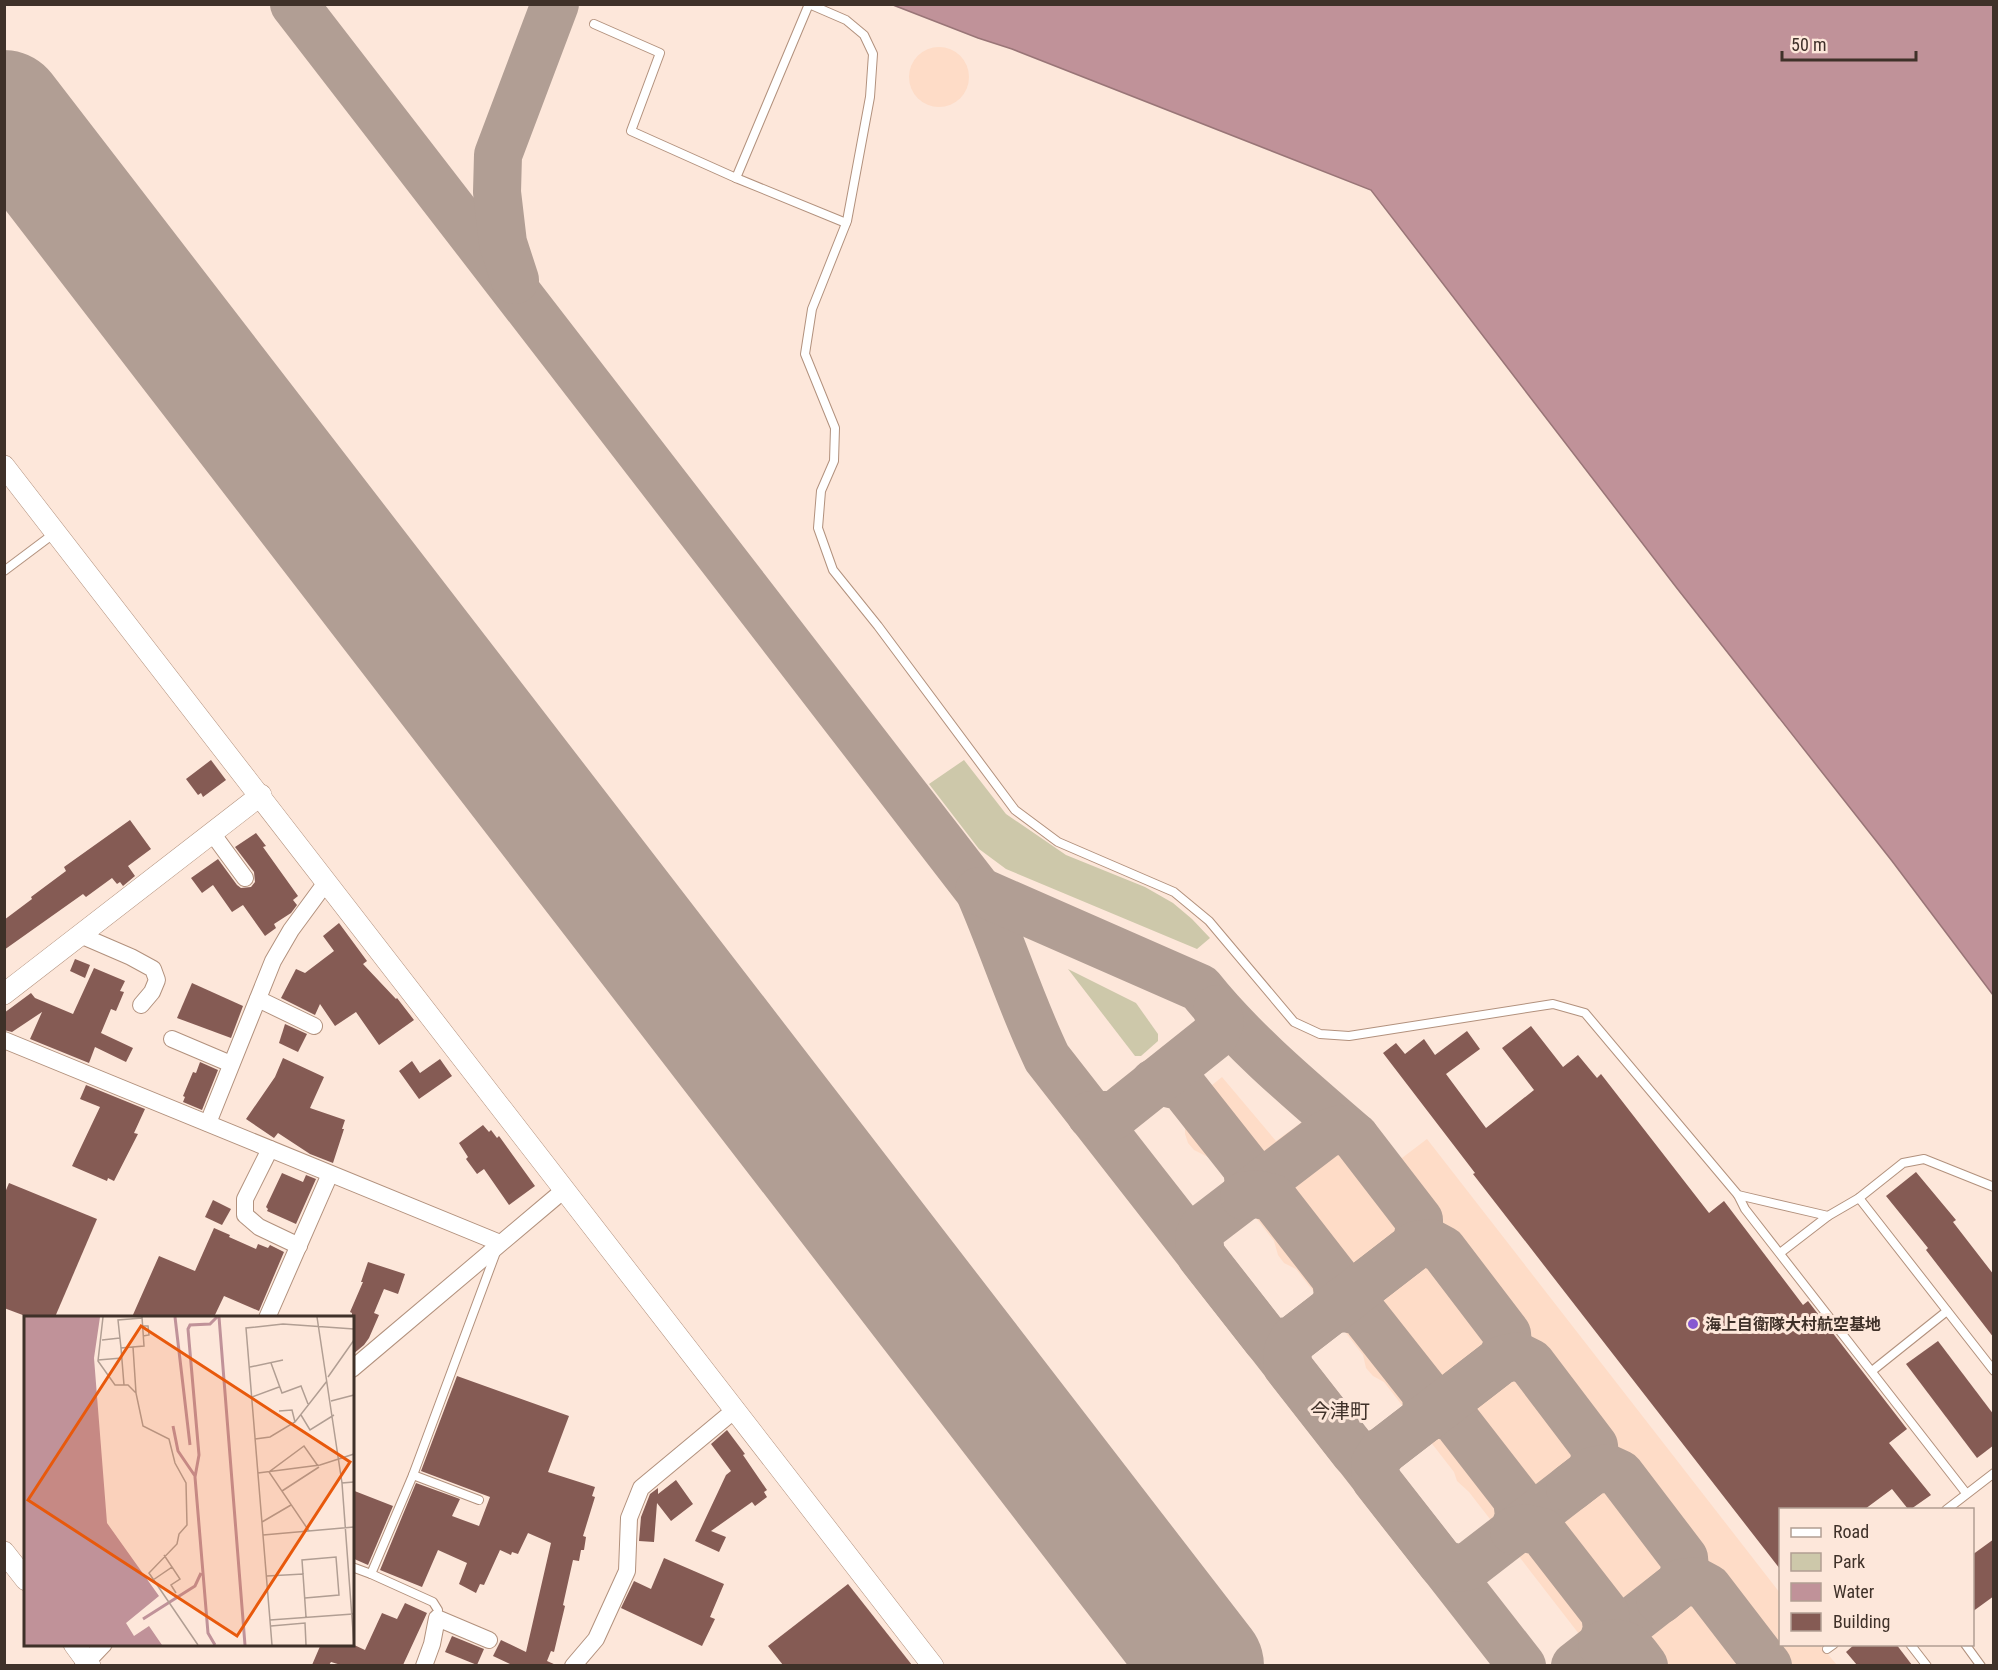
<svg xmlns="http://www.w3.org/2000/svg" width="1998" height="1670" viewBox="0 0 1998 1670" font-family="'Roboto Condensed','Noto Sans JP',sans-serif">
  <rect width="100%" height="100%" fill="#fde7da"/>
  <g fill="#fedcc7">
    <circle cx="939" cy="77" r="30"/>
    <polygon points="1222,1077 1276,1141 1339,1095 1383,1150 1389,1151 1402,1158 1427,1139 1780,1593 1780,1644 1820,1645 1837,1665 1603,1665 1469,1492 1457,1481 1454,1472 1384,1382 1373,1376 1366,1368 1363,1355 1296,1269 1284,1263 1278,1255 1274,1241 1210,1158 1194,1150 1188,1143 1185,1134 1185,1125 1176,1114"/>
  </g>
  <g fill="#cdc8aa">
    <polygon points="964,760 1006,814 1066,855 1145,887 1173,903 1192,919 1210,938 1197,949 1006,869 979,849 929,784"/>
    <polygon points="1068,969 1136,1003 1158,1034 1158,1041 1141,1056 1135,1056"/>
  </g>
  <polygon fill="#c09299" stroke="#997577" stroke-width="1.5" points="893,5 1993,5 1993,995 1892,861 1676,587 1371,190 1012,49 978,38"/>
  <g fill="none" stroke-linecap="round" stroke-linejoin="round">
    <g stroke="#b19e94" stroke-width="48">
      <path d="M294,4L979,891C1003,946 1021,1004 1047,1058L1522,1666"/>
      <polyline points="515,280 503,243 497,192 498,155 555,4"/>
      <path d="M979,891L1200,988C1243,1042 1303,1092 1355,1137"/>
      <polyline points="1154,1083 1166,1083 1183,1087 1247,1168 1249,1185 1244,1196"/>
      <polyline points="1091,1115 1115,1115 1214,1036 1220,1023 1217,1009"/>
      <polygon points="1341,1129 1355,1137 1419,1220 1419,1231 1416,1245 1293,1340 1282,1342 1267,1340 1201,1256 1199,1237 1203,1228 1326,1134"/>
      <polyline points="1244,1196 1256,1194 1273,1198 1336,1279 1338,1296 1333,1309 1345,1308 1362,1312 1426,1393 1427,1410 1426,1418 1437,1414 1454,1418 1517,1499 1519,1516 1514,1531"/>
      <polygon points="1430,1243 1443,1250 1507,1334 1508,1345 1501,1360 1383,1451 1370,1456 1355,1453 1287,1366 1288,1350 1293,1340 1416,1245"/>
      <polygon points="1517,1356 1531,1363 1594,1446 1595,1457 1592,1471 1469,1566 1458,1568 1442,1564 1376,1480 1375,1463 1383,1451 1501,1360"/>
      <polyline points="1570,1488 1592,1471 1607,1468 1620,1474 1684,1558 1685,1569 1681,1583 1575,1666"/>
      <polyline points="1514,1531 1524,1528 1542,1532 1605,1613 1607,1629 1602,1645"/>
      <polyline points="1660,1600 1681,1583 1695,1581 1708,1588 1768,1666"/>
      <path d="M1602,1645C1625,1639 1631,1648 1644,1666"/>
    </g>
    <polyline stroke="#b19e94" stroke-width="120" points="4,110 1204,1666"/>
  </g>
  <g fill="#855b54">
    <polygon points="211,760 226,780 203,797 201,793 198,795 186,779"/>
    <polygon points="130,820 151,849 128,866 135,876 123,886 120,882 117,884 112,878 86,897 83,894 4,950 4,920 32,899 31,897 66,871 64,867"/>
    <polygon points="256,833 266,846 263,847 298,896 293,900 297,905 291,913 274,924 276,928 265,936 243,905 232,912 213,885 202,893 191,878 218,859 237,885 241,888 251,887 255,882 254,872 235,847"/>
    <polygon points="339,923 367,961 363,964 396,999 397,998 414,1020 379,1045 356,1012 335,1026 320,1004 315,1015 281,998 296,969 305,973 334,951 323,936"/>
    <polygon points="75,959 90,965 85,978 70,971"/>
    <polygon points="94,968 125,981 120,991 124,992 116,1011 111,1009 101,1033 133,1048 126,1062 95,1047 89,1063 30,1039 42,1012 12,1032 4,1030 4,1013 31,993 35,998 73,1014"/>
    <polygon points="192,983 243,1006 231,1038 177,1018"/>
    <polygon points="285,1024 307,1034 298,1052 279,1043"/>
    <polygon points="1531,1026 1563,1067 1578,1055 1597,1078 1601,1074 1709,1213 1724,1201 1803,1305 1808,1301 1907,1429 1889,1443 1931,1495 1911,1509 1908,1509 1892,1489 1865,1509 1780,1509 1780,1569 1473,1174 1475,1173 1383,1053 1396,1043 1405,1054 1424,1039 1435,1055 1467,1031 1480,1049 1446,1074 1486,1128 1534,1090 1502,1048"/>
    <polygon points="283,1058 324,1077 310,1108 345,1120 342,1129 344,1129 333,1163 310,1154 278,1133 274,1138 246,1119 275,1077"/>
    <polygon points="440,1059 452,1076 419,1099 399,1071 412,1061 420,1073"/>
    <polygon points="200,1062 218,1070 202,1110 183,1102 185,1097 183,1096 193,1072 196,1073"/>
    <polygon points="86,1085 145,1109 134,1133 138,1134 114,1181 108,1178 107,1181 72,1166 100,1107 80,1099"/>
    <polygon points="483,1125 489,1132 491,1130 497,1138 499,1136 535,1186 509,1205 484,1169 477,1174 466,1159 468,1157 459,1143"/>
    <polygon points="1916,1172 1956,1220 1953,1222 1994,1275 1994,1338 1926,1250 1928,1248 1886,1196"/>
    <polygon points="282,1173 303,1182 306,1175 316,1179 296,1224 267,1211 268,1209 266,1207"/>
    <polygon points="9,1183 97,1219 55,1317 28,1317 4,1308 4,1195"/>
    <polygon points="213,1200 231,1209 222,1225 205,1217"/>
    <polygon points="214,1228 230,1235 229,1237 256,1249 258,1244 268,1248 270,1245 284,1252 259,1311 224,1296 214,1317 132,1317 159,1256 195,1271"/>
    <polygon points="368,1262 405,1274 398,1294 384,1289 374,1313 379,1315 369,1338 364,1345 352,1355 352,1313 350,1312 363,1282 361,1282"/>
    <polygon points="1938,1341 1994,1415 1994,1445 1977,1458 1906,1364"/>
    <polygon points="457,1376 569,1416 548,1472 595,1487 592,1496 595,1497 583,1536 586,1537 584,1550 581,1550 579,1561 573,1560 563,1605 565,1606 554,1652 551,1651 547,1661 556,1665 512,1665 493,1656 501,1640 526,1652 551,1543 528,1533 518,1554 512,1552 511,1555 500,1550 484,1585 480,1584 476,1593 459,1584 467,1563 438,1550 422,1587 380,1570 416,1483 460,1499 452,1516 479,1526 490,1497 421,1471"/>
    <polygon points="727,1430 745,1454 743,1455 767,1490 764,1492 767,1497 755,1506 752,1502 711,1531 726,1537 719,1552 695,1541 726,1475 731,1471 711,1444"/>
    <polygon points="676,1480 693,1504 671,1521 657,1503 654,1542 639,1541 641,1517 650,1494 658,1488 658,1494"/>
    <polygon points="352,1490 393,1506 368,1565 352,1558"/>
    <polygon points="1994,1539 1994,1596 1972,1612 1972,1555"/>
    <polygon points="664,1558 724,1584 710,1617 715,1619 702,1646 621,1608 634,1581 651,1589"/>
    <polygon points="848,1584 912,1665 783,1665 768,1646"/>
    <polygon points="405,1603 427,1613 403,1665 341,1665 331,1662 329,1665 312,1665 321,1644 352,1644 365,1650 382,1613 397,1619"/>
    <polygon points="452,1636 484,1649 477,1665 445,1652"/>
    <polygon points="1855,1644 1896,1644 1912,1665 1857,1665 1846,1652"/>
  </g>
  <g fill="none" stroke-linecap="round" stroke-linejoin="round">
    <defs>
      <g id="service">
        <polyline points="809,4 846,20 864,35 873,54 870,97 847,221 812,309 805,354 835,428 834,461 821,491 818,528 833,570 878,626 1015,810 1058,842 1174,892 1209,921 1294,1022 1320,1034 1349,1036 1553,1004 1585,1013 1738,1195 1828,1216 1859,1198 1903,1163 1924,1159 1994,1187"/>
        <polyline points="809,4 736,178 846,223"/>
        <polyline points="594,24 660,53 631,131 736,178"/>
        <polyline points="4,571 56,532"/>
        <polyline points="1738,1195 1745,1209 1966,1493"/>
        <polyline points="1859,1198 1994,1371"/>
        <polyline points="1780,1253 1828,1216"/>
        <polyline points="1872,1371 1947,1311"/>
        <polyline points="413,1475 479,1500"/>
        <polyline points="1946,1510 1994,1473"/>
        <polyline points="352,1567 371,1574 413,1475 496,1252"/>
        <polyline points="371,1574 433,1602 438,1610 437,1618"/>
        <polyline points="1910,1644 1927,1666"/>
        <polyline points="1965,1644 1981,1666"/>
        <polyline points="1827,1649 1834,1644"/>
      </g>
      <g id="minor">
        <polyline points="212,833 245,878"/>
        <polyline points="80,935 131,957 153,969 157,980 152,992 141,1005"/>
        <polyline points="258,999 314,1026"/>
        <polyline points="172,1039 231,1064"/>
        <polyline points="4,1040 500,1243"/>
        <polyline points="208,1123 273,961 291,930 327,881"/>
        <polyline points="270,1149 245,1199 245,1215 259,1227 299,1246"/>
        <polyline points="267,1318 330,1174"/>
        <polyline points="352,1369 564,1190"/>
        <polyline points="83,1666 104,1644"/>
        <polyline points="424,1666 432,1644 437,1618 489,1640"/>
        <polyline points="573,1666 596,1639 627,1571 629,1518 641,1488 736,1409"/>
      </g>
      <g id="tertiary">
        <polyline points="4,466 933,1666"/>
        <polyline points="4,994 261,795"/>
        <polyline points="4,1552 26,1580"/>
        <polyline points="74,1644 90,1666"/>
      </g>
    </defs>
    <use href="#service" stroke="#b2917d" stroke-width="10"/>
    <use href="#minor" stroke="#b2917d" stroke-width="18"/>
    <use href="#tertiary" stroke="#b2917d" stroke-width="22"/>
    <use href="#service" stroke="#fff" stroke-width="8"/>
    <use href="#minor" stroke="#fff" stroke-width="16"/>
    <use href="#tertiary" stroke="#fff" stroke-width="21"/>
  </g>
  <circle fill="#8758d1" stroke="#fde7da" stroke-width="2" cx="1693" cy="1324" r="6"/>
  <g text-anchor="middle" stroke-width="6" stroke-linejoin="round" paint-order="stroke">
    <g font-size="16" font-weight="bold" fill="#3f3129" stroke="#fde7da" text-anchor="start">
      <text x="1705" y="1330">海上自衛隊大村航空基地</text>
    </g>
    <g font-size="20" fill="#3f3129" stroke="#fde7da">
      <text x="1340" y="1418">今津町</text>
    </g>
  </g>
  <g transform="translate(24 1316)">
    <rect width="330" height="330" fill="#fde7da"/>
    <path d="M0,1H76L70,42L83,207L135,280L102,307L110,320L125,310L138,329H0Z" fill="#c09299"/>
    <path fill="none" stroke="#c09299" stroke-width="3" d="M151,1L166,129M195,1L221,329M149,110L154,135L171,160M119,303L171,270L177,257M191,329L184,317L171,161L175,139L164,13L166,9L186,8L193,1"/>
    <path fill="none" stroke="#b19e93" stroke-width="1.5" d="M79,1L74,45L91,69H104L112,77L119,110L145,123L151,147L162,167L163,209L155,218L153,228L125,257L174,329M293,1L318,167M119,10H124L125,19L119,20M78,24L96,22M109,31L112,77M97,32L94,4L118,2M74,44L98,42M247,47L258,77L277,70L284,88M226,51L259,44M304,61L330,24M100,69L97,32L120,30L118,1M228,81L255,71M307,85L330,79M255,95L268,94L271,106M277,99L286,114L310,99M231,123L246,121L271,106L303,65M234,157L296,149L330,138M258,175L295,151M238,206L267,189M285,215L245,156L280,130L294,150M239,219L330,211M148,251L156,263L147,269L152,277M279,258L278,244L312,241L315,279L281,282M243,260L279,258L282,301M129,264L148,251L140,239M246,304L329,298M247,310L281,307L282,329M248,329L222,12L259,8L330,13M330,329L318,167L330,166"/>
    <path fill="#e8590c" fill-opacity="0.15" stroke="#e8590c" stroke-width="3" d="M117,10L326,146L213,320L4,184Z"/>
    <rect width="330" height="330" fill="none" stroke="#3f3129" stroke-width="3"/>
  </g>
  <rect width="1998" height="1670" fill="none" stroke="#3f3129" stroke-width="12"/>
  <rect x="1779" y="1508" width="195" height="138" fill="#fde7da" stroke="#b19e93" stroke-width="1.5"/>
  <rect x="1791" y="1528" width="30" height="9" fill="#ffffff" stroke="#b19e93" stroke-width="1.5"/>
  <text x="1833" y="1538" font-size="18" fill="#3f3129">Road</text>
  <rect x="1791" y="1553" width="30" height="18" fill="#cdc8aa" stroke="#b19e93" stroke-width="1.5"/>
  <text x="1833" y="1568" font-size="18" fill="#3f3129">Park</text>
  <rect x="1791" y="1583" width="30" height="18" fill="#c09299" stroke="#b19e93" stroke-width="1.5"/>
  <text x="1833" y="1598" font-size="18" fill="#3f3129">Water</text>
  <rect x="1791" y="1613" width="30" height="18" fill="#855b54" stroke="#b19e93" stroke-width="1.5"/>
  <text x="1833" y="1628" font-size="18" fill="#3f3129">Building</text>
  <path d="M1782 51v9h134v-9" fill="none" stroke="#3f3129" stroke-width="3"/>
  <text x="1791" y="51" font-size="18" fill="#3f3129" stroke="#fde7da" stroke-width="4.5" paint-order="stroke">50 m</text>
</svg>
